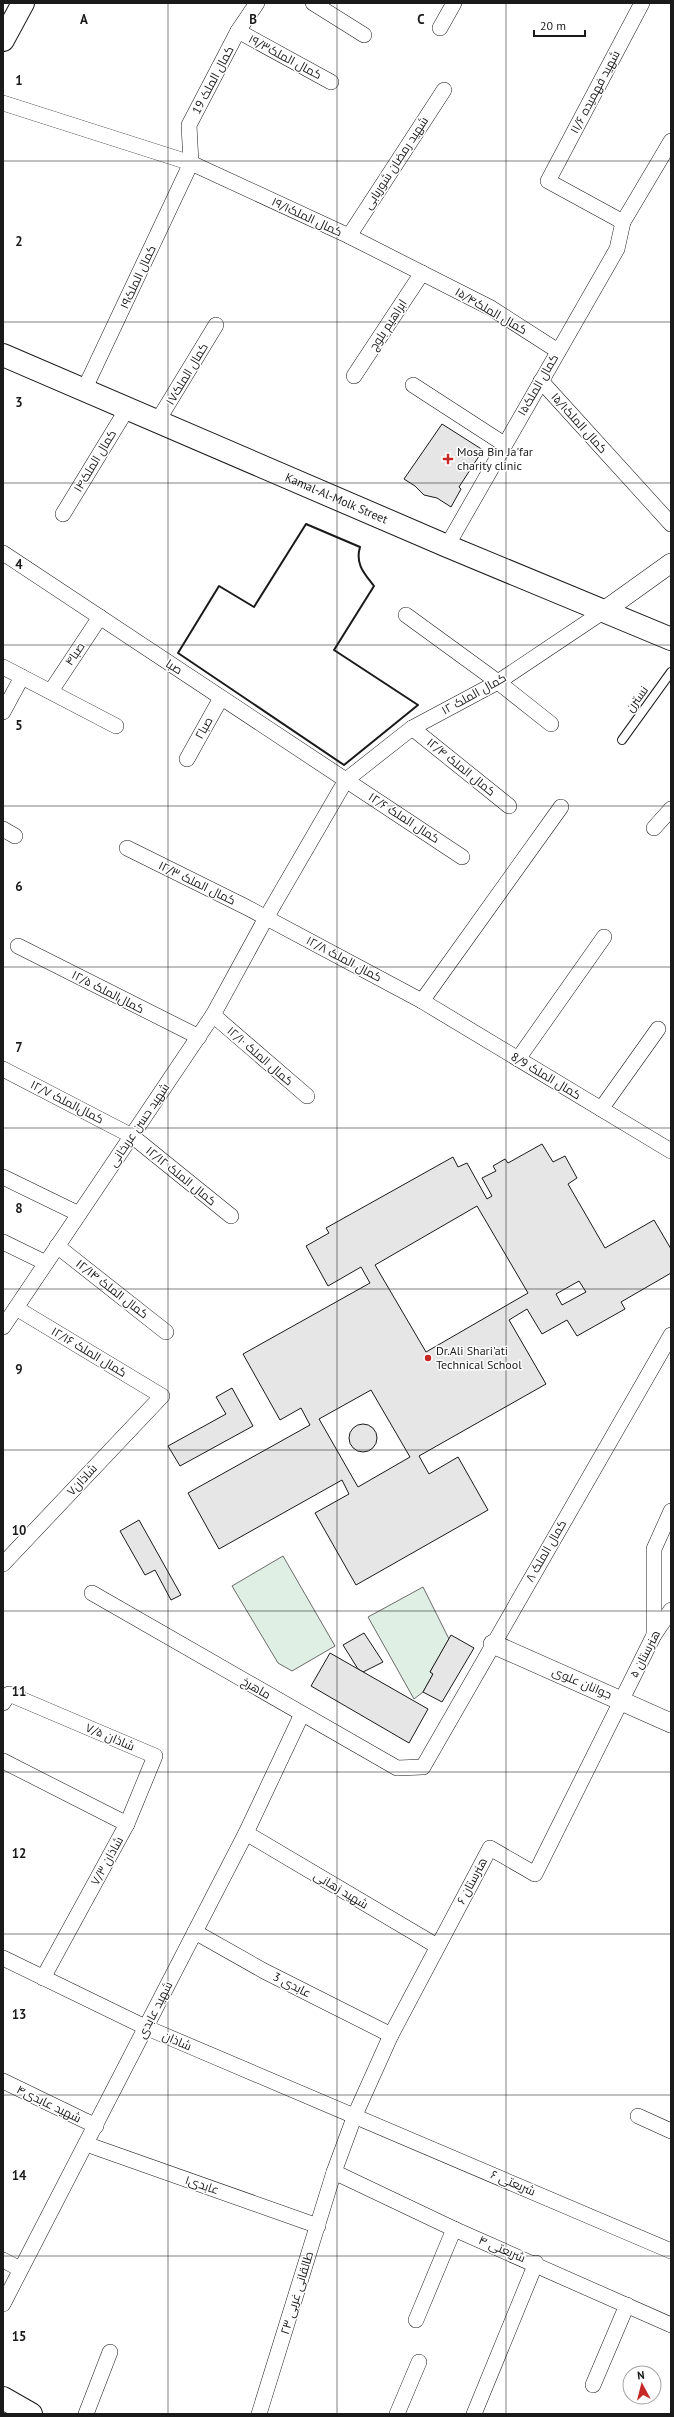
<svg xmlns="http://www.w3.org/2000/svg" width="674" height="2417" viewBox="0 0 674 2417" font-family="'PT Sans',Cairo,sans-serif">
  <rect width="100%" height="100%" fill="#fff"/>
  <g fill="#e0efe3" stroke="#6a6a6a">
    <polygon points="283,1556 335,1646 292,1671 278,1663 232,1586"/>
    <polygon points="423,1587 449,1639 430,1672 433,1674 423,1692 414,1699 368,1617"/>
  </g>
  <g fill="#e6e6e6" stroke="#1a1a1a" fill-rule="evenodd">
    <polygon points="442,424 483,450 459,487 461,489 451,507 437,498 424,495 415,486 404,479"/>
    <path d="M542,1144L553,1162L565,1156L577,1178L568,1184L605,1248L654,1220L671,1249V1273L621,1302L625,1309L577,1336L567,1320L542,1334L527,1309L509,1320L546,1384L419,1456L429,1474L458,1457L488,1510L356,1585L315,1513L349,1494L342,1480L219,1549L188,1493L310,1425L301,1408L280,1420L243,1354L370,1283L361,1267L328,1286L306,1246L329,1233L326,1228L453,1157L458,1167L467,1163L487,1199L492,1196L482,1178L496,1171L493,1166L505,1159L508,1163ZM477,1206L528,1293L426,1352L375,1265ZM579,1281L586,1292L562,1305L556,1294ZM371,1390L410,1457L358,1487L319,1419Z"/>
    <polygon points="232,1388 253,1426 180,1466 168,1446 226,1414 216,1397"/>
    <circle cx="363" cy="1438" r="14"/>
    <polygon points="139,1520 181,1595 171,1600 155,1570 145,1575 120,1531"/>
    <polygon points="364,1633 383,1662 363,1672 358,1669 343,1645"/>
    <polygon points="451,1635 474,1648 442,1702 423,1692 433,1674 430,1672"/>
    <polygon points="330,1653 428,1709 409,1743 311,1686"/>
  </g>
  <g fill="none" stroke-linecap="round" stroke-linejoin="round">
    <defs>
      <polyline id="service" points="622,740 671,672"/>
      <g id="minor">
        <polyline points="313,3 364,35"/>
        <polyline points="440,28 454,3"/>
        <polyline points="238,31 331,82"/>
        <polyline points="3,103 191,163 349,236 491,308 558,351"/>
        <polyline points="623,222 548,181 642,3"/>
        <polyline points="349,236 444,90"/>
        <polyline points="354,376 422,273"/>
        <polyline points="541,381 671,524"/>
        <polyline points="413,385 504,444"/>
        <polyline points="84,390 191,163 189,125 238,31 257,3"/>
        <polyline points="157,422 216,325"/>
        <polyline points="63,514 127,409"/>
        <polyline points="447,546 617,249 623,222 671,141"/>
        <polyline points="3,553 462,857"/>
        <polyline points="406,615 498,682 551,724"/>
        <polyline points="3,667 116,726"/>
        <polyline points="51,691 100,617"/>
        <polyline points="3,712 22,677"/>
        <polyline points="412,728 509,806"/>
        <polyline points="187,759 221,698"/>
        <polyline points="654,828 671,809"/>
        <polyline points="3,829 15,836"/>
        <polyline points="127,848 246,907 422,1001 671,1151"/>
        <polyline points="18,946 199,1037"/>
        <polyline points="422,1001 561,807"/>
        <polyline points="213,1015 307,1096"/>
        <polyline points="518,1059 604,937"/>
        <polyline points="3,1069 132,1136 231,1216"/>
        <polyline points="601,1109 658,1029"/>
        <polyline points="3,1177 79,1214"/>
        <polyline points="3,1242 46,1263"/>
        <polyline points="57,1246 166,1332"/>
        <polyline points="3,1327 213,1015 266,918 346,780 412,728 498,682 604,611"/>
        <polyline points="3,1564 162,1396 16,1308"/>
        <polyline points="92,1593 397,1768 423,1767 671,1335"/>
        <polyline points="654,1635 654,1549 671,1511"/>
        <polyline points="3,1703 9,1694 155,1756 127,1824"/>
        <polyline points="3,1761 127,1824 43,1978"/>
        <polyline points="246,1833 437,1946"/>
        <polyline points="195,1932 264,1971 391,2035"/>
        <polyline points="3,1958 145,2027 671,2251"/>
        <polyline points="3,2081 96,2126"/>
        <polyline points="638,2116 671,2131"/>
        <polyline points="86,2144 318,2226"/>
        <polyline points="334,2172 454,2229 671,2325"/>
        <polyline points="3,2260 20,2269"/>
        <polyline points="3,2304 246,1833 302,1714"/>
        <polyline points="416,2320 454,2229"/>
        <polyline points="593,2385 627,2305"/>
        <polyline points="86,2414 110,2352"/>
        <polyline points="259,2414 334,2172 355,2115 391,2035 490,1848 535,1874 654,1635 671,1610"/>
        <polyline points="397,2414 419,2362"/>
        <polyline points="474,2414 536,2263"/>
      </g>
      <g id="tertiary">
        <polyline points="604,611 671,563"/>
        <polyline points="493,1644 671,1723"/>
      </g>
      <g id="secondary">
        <path id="s1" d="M3,355L447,546L671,639"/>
      </g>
      <g id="primary">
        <polyline points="3,40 23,3"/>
        <polyline points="3,2398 31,2414"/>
      </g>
    </defs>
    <use href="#service" stroke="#1a1a1a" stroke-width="10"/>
    <use href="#minor" stroke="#1a1a1a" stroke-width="16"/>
    <use href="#tertiary" stroke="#1a1a1a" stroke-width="20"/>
    <use href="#secondary" stroke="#1a1a1a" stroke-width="24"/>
    <use href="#primary" stroke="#1a1a1a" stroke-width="24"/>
    <use href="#service" stroke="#fff" stroke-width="8"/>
    <use href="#minor" stroke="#fff" stroke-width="15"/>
    <use href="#tertiary" stroke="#fff" stroke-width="19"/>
    <use href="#secondary" stroke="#fff" stroke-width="22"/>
    <use href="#primary" stroke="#fff" stroke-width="22"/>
    <path stroke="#1a1a1a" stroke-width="2" d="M306,524L360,547C355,564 364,573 374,586L334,650L418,705L344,765L178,653L219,586L254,607Z"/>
  </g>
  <path fill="none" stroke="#1a1a1a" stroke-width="1" stroke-opacity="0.55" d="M168,3V2414M337,3V2414M506,3V2414M3,161H671M3,322H671M3,483H671M3,645H671M3,806H671M3,967H671M3,1128H671M3,1289H671M3,1450H671M3,1611H671M3,1772H671M3,1934H671M3,2095H671M3,2256H671"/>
  <g fill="#c62828" stroke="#fff" stroke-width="1.5">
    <path d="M446 453h4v4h4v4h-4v4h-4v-4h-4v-4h4z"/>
    <circle cx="428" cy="1358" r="4"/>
  </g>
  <g text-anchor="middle" stroke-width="3" stroke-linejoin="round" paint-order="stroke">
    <g font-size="12" fill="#1a1a1a" stroke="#fff">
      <text transform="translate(285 57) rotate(28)" y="4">کمال الملک۱۹/۳</text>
      <text transform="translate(213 80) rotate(-62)" y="4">کمال الملک 19</text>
      <text transform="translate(595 92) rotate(-62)" y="4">شهید فهمیده ۱۱/۶</text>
      <text transform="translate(396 163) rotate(-57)" y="4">شهید رمضان شوریابی</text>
      <text transform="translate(307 217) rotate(25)" y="4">کمال الملک۱۹/۱</text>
      <text transform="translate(138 277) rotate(-65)" y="4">کمال الملک۱۹</text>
      <text transform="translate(491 311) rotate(30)" y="4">کمال الملک۱۵/۴</text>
      <text transform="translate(388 325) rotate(-57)" y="4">ابراهیم بلوچ</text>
      <text transform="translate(187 374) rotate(-59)" y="4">کمال الملک۱۷</text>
      <text transform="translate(538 385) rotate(-60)" y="4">کمال الملک۱۵</text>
      <text transform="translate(579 423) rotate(48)" y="4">کمال الملک۱۵/۱</text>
      <text transform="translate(95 461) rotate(-59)" y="4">کمال الملک۱۴</text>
      <text dy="4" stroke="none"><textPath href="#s1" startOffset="363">Kamal-Al-Molk Street</textPath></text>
      <text transform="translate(75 654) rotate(-56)" y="4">صبا۴</text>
      <text transform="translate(174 667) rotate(33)" y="4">صبا</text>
      <text transform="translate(474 694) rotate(-29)" y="4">کمال الملک ۱۲</text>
      <text transform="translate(637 699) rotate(-54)" y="4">نسترن</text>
      <text transform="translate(204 728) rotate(-61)" y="4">صبا۲</text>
      <text transform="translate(461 767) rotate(39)" y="4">کمال الملک ۱۲/۴</text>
      <text transform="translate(404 818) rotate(33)" y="4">کمال الملک ۱۲/۶</text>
      <text transform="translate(197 883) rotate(26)" y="4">کمال الملک ۱۲/۳</text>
      <text transform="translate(344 959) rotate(28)" y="4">کمال الملک ۱۲/۸</text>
      <text transform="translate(108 992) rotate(27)" y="4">کمال‌الملک ۱۲/۵</text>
      <text transform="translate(260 1056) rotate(41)" y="4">کمال الملک ۱۲/۱۰</text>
      <text transform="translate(546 1076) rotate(31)" y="4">کمال الملک 8/9</text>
      <text transform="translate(67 1102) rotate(27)" y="4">کمال‌الملک ۱۲/۷</text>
      <text transform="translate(139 1125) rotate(-56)" y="4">شهید حسن عربخانی</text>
      <text transform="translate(181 1176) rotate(39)" y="4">کمال الملک ۱۲/۱۲</text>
      <text transform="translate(112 1289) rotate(38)" y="4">کمال الملک ۱۲/۱۴</text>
      <text transform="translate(89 1352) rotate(31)" y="4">کمال الملک ۱۲/۱۶</text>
      <text transform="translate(82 1480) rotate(-47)" y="4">شاذان۷</text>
      <text transform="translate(546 1551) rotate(-60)" y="4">کمال الملک ۸</text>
      <text transform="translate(645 1654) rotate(-62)" y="4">هنرستان ۵</text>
      <text transform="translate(582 1683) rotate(23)" y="4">جوانان علوی</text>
      <text transform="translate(256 1688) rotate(30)" y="4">ماهرخ</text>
      <text transform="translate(110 1737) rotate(23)" y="4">شاذان ۷/۵</text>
      <text transform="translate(107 1861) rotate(-61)" y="4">شاذان ۷/۳</text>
      <text transform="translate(472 1881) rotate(-62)" y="4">هنرستان ۶</text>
      <text transform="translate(341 1890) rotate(31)" y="4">شهید زهانی</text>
      <text transform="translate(292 1985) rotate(27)" y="4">عابدی 3</text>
      <text transform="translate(155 2010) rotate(-63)" y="4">شهید عابدی</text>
      <text transform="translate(177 2041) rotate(23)" y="4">شاذان</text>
      <text transform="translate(49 2104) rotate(26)" y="4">شهید عابدی۴</text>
      <text transform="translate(513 2183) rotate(23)" y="4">شریعتی ۶</text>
      <text transform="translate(202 2185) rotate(19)" y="4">عابدی۱</text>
      <text transform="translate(502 2249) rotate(23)" y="4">شریعتی ۴</text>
      <text transform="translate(297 2293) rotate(-73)" y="4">طالقانی غربی ۲۳</text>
    </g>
    <g font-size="12" fill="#1a1a1a" stroke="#fff" text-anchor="start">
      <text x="457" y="456">Mosa Bin Ja'far<tspan x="457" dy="14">charity clinic</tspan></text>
      <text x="436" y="1355">Dr.Ali Shari'ati<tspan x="436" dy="14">Technical School</tspan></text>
    </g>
  </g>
  <g font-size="13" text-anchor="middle" font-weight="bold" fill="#1a1a1a" stroke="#fff" stroke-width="3" stroke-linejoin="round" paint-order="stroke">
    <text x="84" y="24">A</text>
    <text x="253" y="24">B</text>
    <text x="421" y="24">C</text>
    <text x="19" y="85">1</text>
    <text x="19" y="246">2</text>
    <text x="19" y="407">3</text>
    <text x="19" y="569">4</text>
    <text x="19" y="730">5</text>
    <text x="19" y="891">6</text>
    <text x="19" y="1052">7</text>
    <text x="19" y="1213">8</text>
    <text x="19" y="1374">9</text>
    <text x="19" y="1535">10</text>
    <text x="19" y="1696">11</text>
    <text x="19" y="1858">12</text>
    <text x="19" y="2019">13</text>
    <text x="19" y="2180">14</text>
    <text x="19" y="2341">15</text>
  </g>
  <rect width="674" height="2417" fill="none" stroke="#1a1a1a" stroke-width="8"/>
  <g transform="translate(642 2385) rotate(353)"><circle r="19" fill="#ffffff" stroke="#a3a3a3"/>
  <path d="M0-3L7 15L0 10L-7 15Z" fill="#c62828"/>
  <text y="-6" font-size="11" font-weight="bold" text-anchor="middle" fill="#1a1a1a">N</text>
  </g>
  <path d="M534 30v6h51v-6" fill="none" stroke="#1a1a1a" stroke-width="2"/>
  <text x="540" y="30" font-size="12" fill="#1a1a1a" stroke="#ffffff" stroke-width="3" paint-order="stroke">20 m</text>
</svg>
